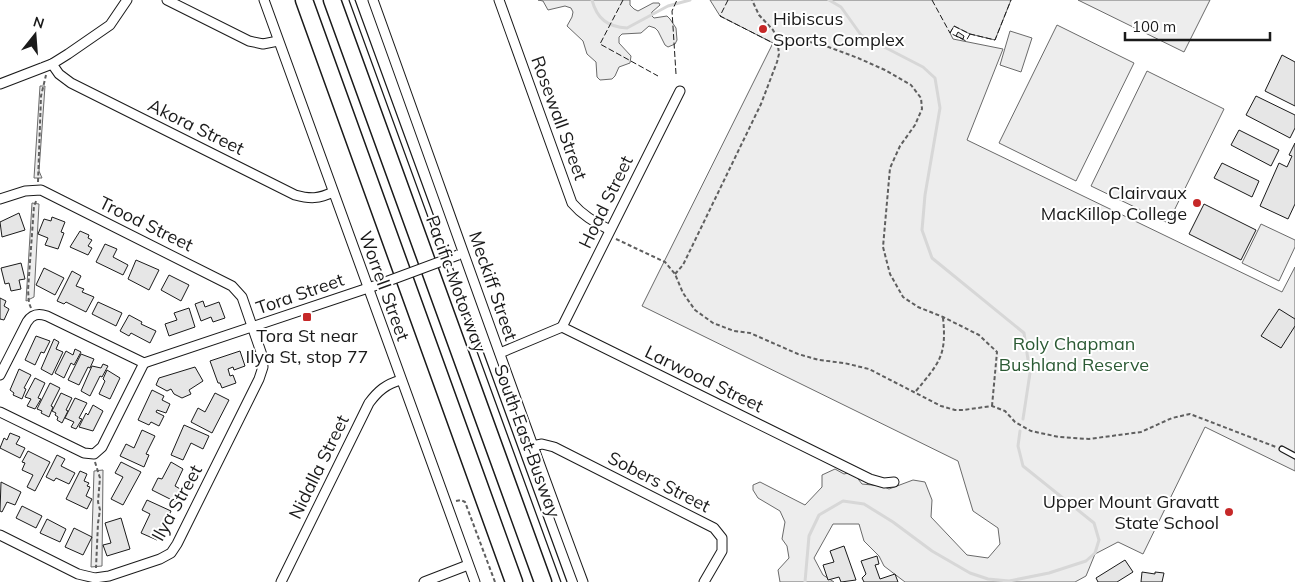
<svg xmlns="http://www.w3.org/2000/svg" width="1295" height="582" viewBox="0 0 1295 582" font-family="Mulish,sans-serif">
  <rect width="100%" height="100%" fill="#fff"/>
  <g fill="#ededed" stroke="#6a6a6a">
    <polygon points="538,0 630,0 630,5 634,9 638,11 653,3 659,3 660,5 652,12 651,15 654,18 667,16 670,19 676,28 677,40 675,44 668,47 665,45 658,31 655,28 649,26 641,33 622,34 619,37 619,43 631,56 630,63 619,67 615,76 612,79 600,80 597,77 596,62 587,54 583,41 567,26 572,17 573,12 571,8 565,6 548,10 543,1"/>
    <polygon points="710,0 1011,0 995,40 970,34 954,26 950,33 953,39 1003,49 967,140 1282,292 1295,267 1295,471 1205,427 1143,554 1118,542 1095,554 1086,576 1075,582 905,582 884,566 879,556 864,541 859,524 833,524 814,558 823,575 834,582 780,582 778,570 789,558 787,546 782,539 785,522 780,511 758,498 753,490 753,485 760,482 805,505 822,487 822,475 835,469 844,474 848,473 855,475 862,484 882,486 889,489 913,480 925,482 932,500 931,517 967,555 988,558 1000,544 998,528 973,511 958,461 642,306 773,43 720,16"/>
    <polygon points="1078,0 1210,0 1184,52"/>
    <polygon points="1057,25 1134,63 1076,181 999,143"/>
    <polygon points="1010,31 1032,38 1021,72 1000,65"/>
    <polygon points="1147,71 1224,109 1168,223 1091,186"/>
    <polygon points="40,86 45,86 39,171 42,178 34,178"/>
    <polygon points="32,203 39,204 34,297 26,301"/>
    <polygon points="1261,224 1295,240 1295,247 1279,281 1242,263"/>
    <polygon points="103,470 102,566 91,567 94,471"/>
  </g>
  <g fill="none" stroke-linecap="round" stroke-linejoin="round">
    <g stroke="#d7d7d7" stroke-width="3">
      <path d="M592,0C597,19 608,27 627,28L668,6L690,0"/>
      <polyline points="829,0 841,7 861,35 923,67 935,78 940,108 925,195 922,230 932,258 1024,333 1030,373 1023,419"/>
      <polyline points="805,582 809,536 819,515 843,501 864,504 893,522 932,551 970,573 988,579 1009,581 1049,573 1086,561 1095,553 1099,540 1094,523 1023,466 1018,446 1020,431"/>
    </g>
  </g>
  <g fill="#e6e6e6" stroke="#1a1a1a">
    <polygon points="958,32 964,36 963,39 956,36"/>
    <polygon points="1282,55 1295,62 1295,106 1265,91"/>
    <polygon points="1256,96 1295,115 1295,128 1290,138 1246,115"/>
    <polygon points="1239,130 1279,150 1271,166 1231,145"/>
    <polygon points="1295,143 1295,204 1288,219 1260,206 1279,163 1287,167 1292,156 1289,155"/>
    <polygon points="1222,163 1259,181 1252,197 1214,178"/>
    <polygon points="1204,204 1256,230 1241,260 1189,234"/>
    <polygon points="19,213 25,230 2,237 0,222"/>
    <polygon points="52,217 65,222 61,232 64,233 58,249 45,245 48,238 38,234 44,219 51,221"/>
    <polygon points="80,231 89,235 88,238 92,240 88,246 92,248 88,255 70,247"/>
    <polygon points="105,244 117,249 113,257 128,265 123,275 96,262"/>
    <polygon points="136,260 159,270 149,290 128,279"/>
    <polygon points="21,263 25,279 19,280 21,289 11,291 9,283 5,284 1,268"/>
    <polygon points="44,268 64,278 55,295 36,285"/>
    <polygon points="72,271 81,276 76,286 84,289 82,292 94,297 86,312 66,302 64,304 57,301"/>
    <polygon points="169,275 189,285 181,301 161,290"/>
    <polygon points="0,298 6,301 4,306 9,309 4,320 0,319"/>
    <polygon points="203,301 205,307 219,302 225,318 213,322 211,317 201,321 195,304"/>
    <polygon points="98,302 122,313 116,326 92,314"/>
    <polygon points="189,308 195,327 169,336 165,324 177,320 174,313"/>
    <polygon points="1279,309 1295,319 1295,326 1281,348 1261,336"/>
    <polygon points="129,315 142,322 141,324 156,331 150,343 131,333 129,336 120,331"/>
    <polygon points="36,336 50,341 44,353 41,352 35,365 25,360"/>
    <polygon points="54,339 59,342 56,349 63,352 52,375 41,369"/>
    <polygon points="75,349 81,352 74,365 71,363 64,378 55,373 66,351 73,355"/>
    <polygon points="240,351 245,366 234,370 233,367 228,369 230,376 233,375 236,383 222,388 220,383 218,383 210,361"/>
    <polygon points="81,354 94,359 90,368 88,367 79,385 68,380"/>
    <polygon points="103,364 108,366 102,377 100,376 90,396 81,391 92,366 101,368"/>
    <polygon points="195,367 203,381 189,390 191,394 182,398 174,394 171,389 167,391 156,385 159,378"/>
    <polygon points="19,369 31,375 24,388 26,389 22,399 13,395 14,393 10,390"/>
    <polygon points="107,370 120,378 110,399 99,394 105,381 103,379"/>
    <polygon points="35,378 45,383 38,398 41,399 35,409 27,406 31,399 25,397"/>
    <polygon points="50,383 60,388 51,406 53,407 49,417 41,413 42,411 37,409"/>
    <polygon points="152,390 164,396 162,400 170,404 166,413 157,410 156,412 164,416 159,426 151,422 149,425 138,420"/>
    <polygon points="61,393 72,398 66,410 68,411 62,423 57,420 58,417 55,415 56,413 52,411"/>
    <polygon points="215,393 229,400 212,433 191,422 198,408 205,412"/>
    <polygon points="75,398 87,403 79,418 82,419 76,429 71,427 74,422 65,418"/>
    <polygon points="93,405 103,411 93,431 79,427 86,413 88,415"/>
    <polygon points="184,425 209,436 203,449 191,443 183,460 171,455"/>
    <polygon points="142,430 155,436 146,454 149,455 144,467 120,456 126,444 134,448"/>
    <polygon points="10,433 20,437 16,444 25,448 20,458 0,448 4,438 7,440"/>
    <polygon points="28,451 50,462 35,491 27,487 33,475 22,470 25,463 22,462"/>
    <polygon points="57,455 65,459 61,466 75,473 69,484 56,478 54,481 46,477"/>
    <polygon points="121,462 141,472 123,505 111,499 123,477 115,473"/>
    <polygon points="171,462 183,469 175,486 182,490 176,502 152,490 158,478 162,479"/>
    <polygon points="80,471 87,474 84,481 89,483 87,486 90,487 86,496 92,499 87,509 66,499"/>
    <polygon points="1,482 21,492 15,505 7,502 2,512 0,511"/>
    <polygon points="147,500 171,511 157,540 141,533 150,514 142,510"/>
    <polygon points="22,506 42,516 36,528 16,518"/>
    <polygon points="121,518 130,549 107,556 103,545 111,543 105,523"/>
    <polygon points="47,519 66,529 60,542 40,533"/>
    <polygon points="74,528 92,537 83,555 65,547"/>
    <polygon points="844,546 856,580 841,582 839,577 828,580 823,565 834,562 830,551"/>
    <polygon points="877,556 879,564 875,565 880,579 895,574 898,582 864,582 862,578 866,574 861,561"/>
    <polygon points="1125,560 1133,572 1117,582 1098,582 1096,578"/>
    <polygon points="1142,572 1155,574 1155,572 1164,573 1162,582 1141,582"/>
  </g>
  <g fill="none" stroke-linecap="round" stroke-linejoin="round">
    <defs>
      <g id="lane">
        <polyline points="352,0 564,582"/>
        <polyline points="1282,449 1295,456"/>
      </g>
      <g id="street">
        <polyline points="167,0 249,41 263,44 278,41"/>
        <polyline points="264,0 475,582"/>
        <path d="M373,0C443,194 511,389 583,582"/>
        <path d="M499,0L572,203C583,216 595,222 610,230"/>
        <path d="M52,64L59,74L71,83L295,195C310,199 319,199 333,192"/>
        <polyline points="0,84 52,64 68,54 110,25 127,0"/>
        <polyline points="0,199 25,191 41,190 232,286 242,297 262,355 263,367 259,379 177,544 171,553 160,559 109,576 95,578 78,574 0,535"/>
        <polyline points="562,327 680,91"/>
        <polyline points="500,353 562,327 870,479 884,483 894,482"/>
        <polyline points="144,363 380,284"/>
        <path d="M0,375L27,322C32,314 38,313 47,316L144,363"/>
        <polyline points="0,412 84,453 94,454 102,447 144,363"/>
        <polyline points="532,446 542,444 554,447 714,528 722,538 722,551 704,582"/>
        <path d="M281,582L369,403C378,391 386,384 401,380"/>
        <polyline points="424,582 468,565"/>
      </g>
      <g id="highway">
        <polyline points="304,0 514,582"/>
        <polyline points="332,0 543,582"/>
      </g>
    </defs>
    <use href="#lane" stroke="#1a1a1a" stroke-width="7"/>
    <use href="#street" stroke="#1a1a1a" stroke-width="11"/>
    <use href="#highway" stroke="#1a1a1a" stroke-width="19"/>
    <g stroke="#5f5f5f" stroke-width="2" stroke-dasharray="4 2.5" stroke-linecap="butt">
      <polyline points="777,38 783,36 823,45 858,58 885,70 911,85 921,98 922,109 915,125 900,146 890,168 883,247 890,274 903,297 918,307 943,317 979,335 997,352 992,406"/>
      <polyline points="38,182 41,96 46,75"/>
      <polyline points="616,239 665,262 675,274 683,293 695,310 713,323 734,331 750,333 798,354 819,360 844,363 869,369 941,406 955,410 963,410 992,406 1005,411 1015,422 1031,431 1059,437 1089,439 1141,432 1172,418 1190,414 1276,447"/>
      <polyline points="675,274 683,265 761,104 777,62 779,54 777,38 773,30 759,15 752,0"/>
      <polyline points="31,308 29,303 28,290 34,206 37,199"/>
      <path d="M916,391C939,363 947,356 943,318"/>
      <polyline points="95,462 100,478 98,502 100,510 98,523 96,568"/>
      <polyline points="456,501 461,500 465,502 495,582"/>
    </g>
    <use href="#lane" stroke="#fff" stroke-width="4.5"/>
    <use href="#street" stroke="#fff" stroke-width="9"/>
    <use href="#highway" stroke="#fff" stroke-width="16"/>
    <defs>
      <polyline id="street-bridge" points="380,284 458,255"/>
    </defs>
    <use href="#street-bridge" stroke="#1a1a1a" stroke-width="11" stroke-linecap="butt"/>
    <use href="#street-bridge" stroke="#fff" stroke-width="9"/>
    <g stroke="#1a1a1a" stroke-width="1" stroke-dasharray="6 2.5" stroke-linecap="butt">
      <polyline points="623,0 600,44 658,76"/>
      <polyline points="728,0 720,16 773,43"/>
      <polyline points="932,0 950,33"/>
      <polyline points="970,34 966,41 950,33 954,26 970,34 995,40 1011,0"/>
      <polyline points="676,74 672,11 677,0"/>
    </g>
  </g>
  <g fill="#c62828" stroke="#fff" stroke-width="2">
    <circle cx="763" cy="29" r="5"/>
    <circle cx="1197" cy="203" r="5"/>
    <rect x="302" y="312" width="10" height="10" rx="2.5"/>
    <circle cx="1229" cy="512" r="5"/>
  </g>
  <g text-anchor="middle" stroke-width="4" stroke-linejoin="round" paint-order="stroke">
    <g font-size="18" fill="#1a1a1a" stroke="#fff" text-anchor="end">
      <text x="773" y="25" text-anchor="start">Hibiscus<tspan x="773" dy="21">Sports Complex</tspan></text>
      <text x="1187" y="199">Clairvaux<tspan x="1187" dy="21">MacKillop College</tspan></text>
      <text x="307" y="342" text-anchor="middle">Tora St near<tspan x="307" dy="21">Ilya St, stop 77</tspan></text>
      <text x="1219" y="508">Upper Mount Gravatt<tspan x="1219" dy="21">State School</tspan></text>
    </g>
    <g font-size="18" fill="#1a1a1a" stroke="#fff">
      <text transform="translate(559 118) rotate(70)" y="6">Rosewall Street</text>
      <text transform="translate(196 127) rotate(26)" y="6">Akora Street</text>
      <text transform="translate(606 202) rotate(-64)" y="6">Hoad Street</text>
      <text transform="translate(146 224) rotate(26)" y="6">Trood Street</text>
      <text transform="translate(456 284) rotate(70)" y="6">Pacific Motorway</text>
      <text transform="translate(384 286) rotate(70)" y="6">Worrell Street</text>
      <text transform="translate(493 286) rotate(71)" y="6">Meckiff Street</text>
      <text transform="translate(300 294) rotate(-19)" y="6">Tora Street</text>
      <text transform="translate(704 379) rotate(26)" y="6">Larwood Street</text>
      <text transform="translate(527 441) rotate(70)" y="6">South East Busway</text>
      <text transform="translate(319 467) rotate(-64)" y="6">Nidalla Street</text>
      <text transform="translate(659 482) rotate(27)" y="6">Sobers Street</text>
      <text transform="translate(177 503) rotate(-61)" y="6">Ilya Street</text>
    </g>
    <g font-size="18" fill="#2b5a34" stroke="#fff">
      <text x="1074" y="350">Roly Chapman<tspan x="1074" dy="21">Bushland Reserve</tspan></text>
    </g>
  </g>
  <g transform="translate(35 35) rotate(17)" stroke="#ffffff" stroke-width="4" paint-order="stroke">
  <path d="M0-4L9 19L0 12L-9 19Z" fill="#1a1a1a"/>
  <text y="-8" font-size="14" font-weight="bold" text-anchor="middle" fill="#1a1a1a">N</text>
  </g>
  <path d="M1125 32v8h145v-8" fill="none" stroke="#1a1a1a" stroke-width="2.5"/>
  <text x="1132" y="32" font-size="15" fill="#1a1a1a" stroke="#ffffff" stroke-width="4" paint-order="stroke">100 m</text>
</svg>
